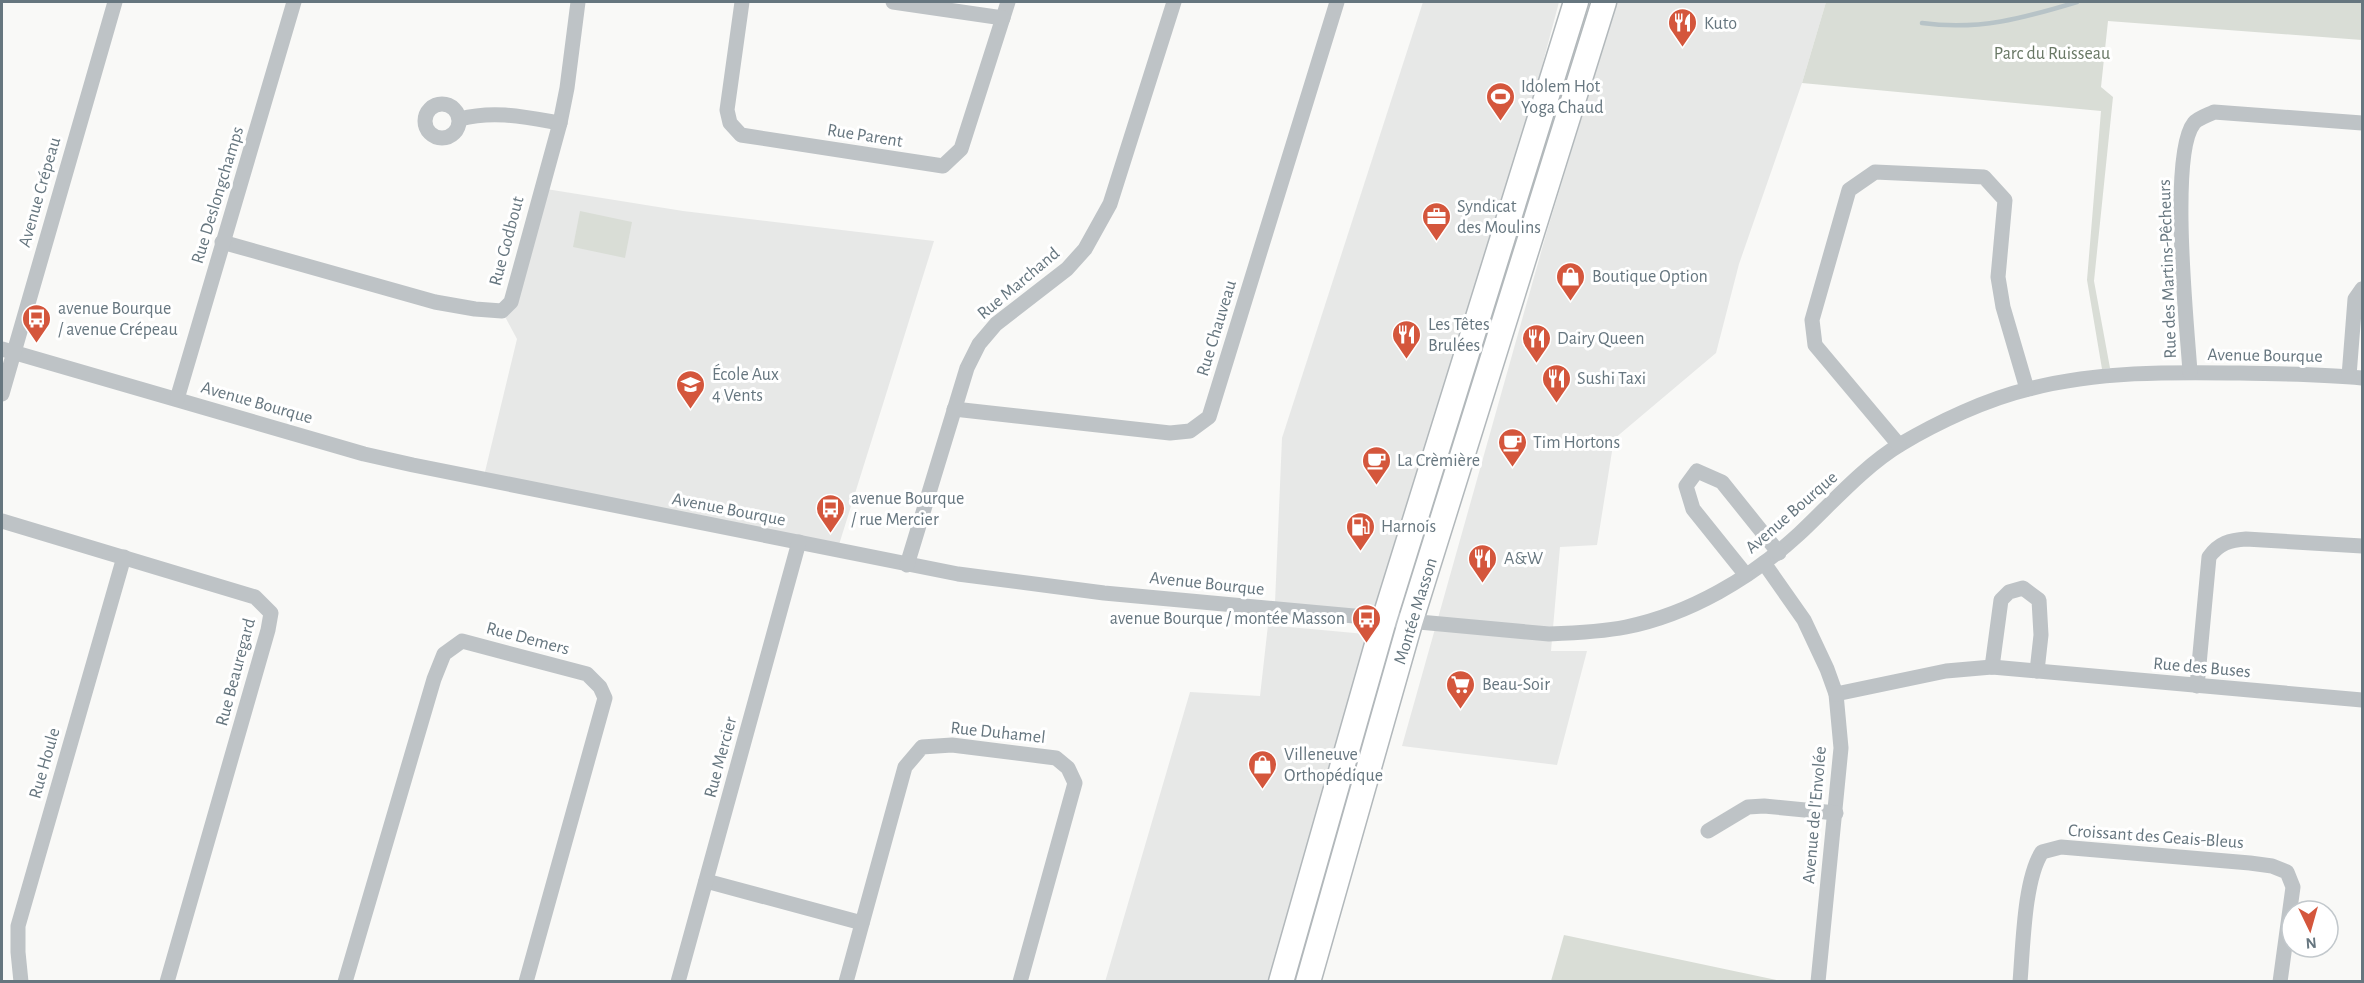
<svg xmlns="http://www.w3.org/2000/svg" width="2364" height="983" viewBox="0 0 2364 983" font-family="'Alegreya Sans',sans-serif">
  <rect width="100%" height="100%" fill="#f9f9f7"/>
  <g fill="#e7e8e7">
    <polygon points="1423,2 1559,2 1396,616 1275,603 1282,438"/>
    <polygon points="1617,2 1826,2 1802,83 1739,264 1716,353 1614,439 1597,545 1560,547 1551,651 1587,651 1557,765 1402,746 1547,231"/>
    <polygon points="540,188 683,211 934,241 837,551 483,480 517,339 502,311"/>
    <polygon points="1268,625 1398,637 1293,981 1105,982 1190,692 1260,696"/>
  </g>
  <g fill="#d9ddd6">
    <polygon points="1826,2 2362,2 2362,40 2108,21 2101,87 2113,97 2094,281 2110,368 2102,369 2087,280 2101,111 1802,83"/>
    <polygon points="580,211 632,222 625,258 573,247"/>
    <polygon points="1564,935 1781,981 1551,981"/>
  </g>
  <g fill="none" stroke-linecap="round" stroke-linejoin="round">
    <path stroke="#b7c3c7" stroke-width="4.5" d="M1922,23C1979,31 2024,18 2077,2"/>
    <defs>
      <g id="primary">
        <polyline points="1281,982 1384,620 1576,2"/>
        <polyline points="1308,982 1410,623 1604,2"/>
      </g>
    </defs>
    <use href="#primary" stroke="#b2b8bb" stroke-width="27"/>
    <g stroke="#bec3c6" stroke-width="15">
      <polyline points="742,2 727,110 730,123 741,135 943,166 961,149 1008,2"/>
      <polyline points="893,2 1003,18"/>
      <circle cx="442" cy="121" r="17"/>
      <path d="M460,119C494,110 525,117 560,123"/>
      <polyline points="222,242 435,302 475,309 502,311 511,302 560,123 567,88 578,2"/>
      <path d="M2,349L364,454L413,465L958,574L1104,593L1549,634C1575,633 1601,632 1626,627C1690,614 1751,578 1799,534C1830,505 1864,466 1901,444C1938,422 1987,399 2029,389C2098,371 2170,372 2240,373C2281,374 2322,374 2362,378"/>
      <path d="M2190,372C2187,326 2169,154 2194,123C2198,118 2208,115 2214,112L2362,123"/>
      <polyline points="2349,376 2355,299 2362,289"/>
      <polyline points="2,394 115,2"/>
      <polyline points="177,399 294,2"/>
      <polyline points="954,409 1170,433 1190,431 1209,417 1337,2"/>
      <polyline points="1899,445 1815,345 1812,320 1849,190 1875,172 1984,177 2005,200 1998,277 2003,307 2027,389"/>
      <polyline points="2,521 255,597 271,613 268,630 167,982"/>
      <polyline points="1764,563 1804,620 1827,669 1836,694 1841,748 1818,982"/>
      <polyline points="907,565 967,368 979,344 996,324 1067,269 1085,249 1110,204 1174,2"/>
      <polyline points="1746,575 1693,509 1686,486 1697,471 1722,482 1779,553"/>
      <polyline points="1992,667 2001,600 2009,592 2023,588 2039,600 2041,635 2037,671"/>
      <path d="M2197,686L2209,557C2219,543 2230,540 2246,539L2362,546"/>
      <polyline points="1836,694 1946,671 1992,667 2362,700"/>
      <polyline points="1708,831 1748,807 1764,806 1836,813"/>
      <polyline points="706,881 862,923"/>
      <polyline points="21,982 18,952 18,926 124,557"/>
      <polyline points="345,982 434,679 444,654 462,641 587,674 600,687 605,698 526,982"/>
      <polyline points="678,982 799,542"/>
      <polyline points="846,982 905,767 922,747 952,745 1056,758 1068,768 1075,783 1020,982"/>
      <path d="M2020,982C2023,947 2024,879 2042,852L2061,847L2250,863L2272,866L2287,872L2293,887L2280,982"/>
    </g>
    <use href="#primary" stroke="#fff" stroke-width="24"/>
  </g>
  <defs>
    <symbol id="restaurant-pin" viewBox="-11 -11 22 30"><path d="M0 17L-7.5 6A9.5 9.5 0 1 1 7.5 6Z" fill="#d4563c" stroke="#fff"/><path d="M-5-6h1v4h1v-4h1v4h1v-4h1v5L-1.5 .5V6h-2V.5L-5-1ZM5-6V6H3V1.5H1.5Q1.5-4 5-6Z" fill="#fff"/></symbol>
    <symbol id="stadium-pin" viewBox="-11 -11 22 30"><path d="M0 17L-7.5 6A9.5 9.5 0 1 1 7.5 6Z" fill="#d4563c" stroke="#fff"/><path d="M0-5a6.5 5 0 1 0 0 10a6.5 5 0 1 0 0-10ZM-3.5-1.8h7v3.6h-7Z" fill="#fff"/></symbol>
    <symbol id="office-pin" viewBox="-11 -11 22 30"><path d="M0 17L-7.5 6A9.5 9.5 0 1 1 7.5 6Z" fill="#d4563c" stroke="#fff"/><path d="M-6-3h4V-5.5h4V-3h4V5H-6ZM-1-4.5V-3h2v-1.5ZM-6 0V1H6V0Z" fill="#fff"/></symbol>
    <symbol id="shop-pin" viewBox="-11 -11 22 30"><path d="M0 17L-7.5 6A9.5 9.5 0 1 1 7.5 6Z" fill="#d4563c" stroke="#fff"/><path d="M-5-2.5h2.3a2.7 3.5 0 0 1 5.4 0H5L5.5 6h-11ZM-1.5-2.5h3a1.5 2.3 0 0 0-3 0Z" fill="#fff"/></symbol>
    <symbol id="bus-pin" viewBox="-11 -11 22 30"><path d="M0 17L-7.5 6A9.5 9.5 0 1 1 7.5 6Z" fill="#d4563c" stroke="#fff"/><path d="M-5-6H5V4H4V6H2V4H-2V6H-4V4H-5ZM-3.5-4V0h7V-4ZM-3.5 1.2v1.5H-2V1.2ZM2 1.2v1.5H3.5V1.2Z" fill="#fff"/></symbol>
    <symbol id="school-pin" viewBox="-11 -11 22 30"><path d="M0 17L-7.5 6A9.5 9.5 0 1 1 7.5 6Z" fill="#d4563c" stroke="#fff"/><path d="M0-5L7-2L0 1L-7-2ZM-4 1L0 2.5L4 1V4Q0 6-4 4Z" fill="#fff"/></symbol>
    <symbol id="cafe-pin" viewBox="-11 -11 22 30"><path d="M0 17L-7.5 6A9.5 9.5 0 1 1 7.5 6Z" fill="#d4563c" stroke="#fff"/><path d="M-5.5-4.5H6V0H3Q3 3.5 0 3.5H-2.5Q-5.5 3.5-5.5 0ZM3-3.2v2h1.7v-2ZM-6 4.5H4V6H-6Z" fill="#fff"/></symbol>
    <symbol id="fuel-pin" viewBox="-11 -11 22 30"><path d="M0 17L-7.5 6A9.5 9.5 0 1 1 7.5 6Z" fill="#d4563c" stroke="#fff"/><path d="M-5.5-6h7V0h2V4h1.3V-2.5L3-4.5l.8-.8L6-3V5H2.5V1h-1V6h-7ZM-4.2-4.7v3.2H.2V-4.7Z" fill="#fff"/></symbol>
    <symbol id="supermarket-pin" viewBox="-11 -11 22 30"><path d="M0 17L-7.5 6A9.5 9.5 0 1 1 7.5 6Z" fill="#d4563c" stroke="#fff"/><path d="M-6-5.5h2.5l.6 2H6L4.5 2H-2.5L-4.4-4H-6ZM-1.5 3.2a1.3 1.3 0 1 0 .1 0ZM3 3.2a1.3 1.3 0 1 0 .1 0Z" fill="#fff"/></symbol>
  </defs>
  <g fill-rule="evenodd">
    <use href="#restaurant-pin" x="1666" y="6" width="33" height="45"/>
    <use href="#stadium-pin" x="1484" y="80" width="33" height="45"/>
    <use href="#office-pin" x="1420" y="200" width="33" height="45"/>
    <use href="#shop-pin" x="1554" y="260" width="33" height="45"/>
    <use href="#bus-pin" x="20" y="302" width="33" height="45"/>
    <use href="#restaurant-pin" x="1390" y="318" width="33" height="45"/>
    <use href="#restaurant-pin" x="1520" y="322" width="33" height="45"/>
    <use href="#restaurant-pin" x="1540" y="362" width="33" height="45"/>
    <use href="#school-pin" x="674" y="368" width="33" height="45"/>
    <use href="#cafe-pin" x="1496" y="426" width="33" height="45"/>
    <use href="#cafe-pin" x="1360" y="444" width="33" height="45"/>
    <use href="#bus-pin" x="814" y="492" width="33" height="45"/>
    <use href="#fuel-pin" x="1344" y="510" width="33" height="45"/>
    <use href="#restaurant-pin" x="1466" y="542" width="33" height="45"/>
    <use href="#bus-pin" x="1350" y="602" width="33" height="45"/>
    <use href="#supermarket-pin" x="1444" y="668" width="33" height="45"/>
    <use href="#shop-pin" x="1246" y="748" width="33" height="45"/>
  </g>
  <g text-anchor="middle" stroke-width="6" stroke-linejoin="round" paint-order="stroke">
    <g font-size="18" fill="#66767f" stroke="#fff" text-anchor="start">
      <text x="1704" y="29">Kuto</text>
      <text x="1521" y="92">Idolem Hot<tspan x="1521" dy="21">Yoga Chaud</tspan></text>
      <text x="1457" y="212">Syndicat<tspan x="1457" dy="21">des Moulins</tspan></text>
      <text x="1592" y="282">Boutique Option</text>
      <text x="58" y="314">avenue Bourque<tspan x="58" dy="21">/ avenue Crépeau</tspan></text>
      <text x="1428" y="330">Les Têtes<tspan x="1428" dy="21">Brulées</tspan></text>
      <text x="1557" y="344">Dairy Queen</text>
      <text x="712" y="380">École Aux<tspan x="712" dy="21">4 Vents</tspan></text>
      <text x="1577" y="384">Sushi Taxi</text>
      <text x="1533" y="448">Tim Hortons</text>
      <text x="1397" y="466">La Crèmière</text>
      <text x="851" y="504">avenue Bourque<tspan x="851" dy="21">/ rue Mercier</tspan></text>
      <text x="1381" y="532">Harnois</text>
      <text x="1504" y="564">A&amp;W</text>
      <text x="1345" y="624" text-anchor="end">avenue Bourque / montée Masson</text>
      <text x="1482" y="690">Beau-Soir</text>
      <text x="1284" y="760">Villeneuve<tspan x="1284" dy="21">Orthopédique</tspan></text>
    </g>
    <g font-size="18" fill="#697865" stroke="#fff">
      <text x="2052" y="59">Parc du Ruisseau</text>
    </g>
    <g font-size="18" fill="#66767f" stroke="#fff">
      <text transform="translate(865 135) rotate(9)" y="6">Rue Parent</text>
      <text transform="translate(39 192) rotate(-74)" y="6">Avenue Crépeau</text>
      <text transform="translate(217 195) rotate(-73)" y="6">Rue Deslongchamps</text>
      <text transform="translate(506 241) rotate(-75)" y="6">Rue Godbout</text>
      <text transform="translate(2167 269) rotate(-92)" y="6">Rue des Martins-Pêcheurs</text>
      <text transform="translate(1018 283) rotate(-40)" y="6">Rue Marchand</text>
      <text transform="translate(1216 328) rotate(-73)" y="6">Rue Chauveau</text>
      <text transform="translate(2265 355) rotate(1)" y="6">Avenue Bourque</text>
      <text transform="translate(257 402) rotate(16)" y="6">Avenue Bourque</text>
      <text transform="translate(729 509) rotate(11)" y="6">Avenue Bourque</text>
      <text transform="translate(1791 512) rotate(-41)" y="6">Avenue Bourque</text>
      <text transform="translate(1207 583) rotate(6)" y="6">Avenue Bourque</text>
      <text transform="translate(1415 611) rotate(-73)" y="6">Montée Masson</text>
      <text transform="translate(528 638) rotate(15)" y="6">Rue Demers</text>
      <text transform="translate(2202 667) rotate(5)" y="6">Rue des Buses</text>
      <text transform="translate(235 672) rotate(-75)" y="6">Rue Beauregard</text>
      <text transform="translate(998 732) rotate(6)" y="6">Rue Duhamel</text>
      <text transform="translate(720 757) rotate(-75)" y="6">Rue Mercier</text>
      <text transform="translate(44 763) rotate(-74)" y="6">Rue Houle</text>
      <text transform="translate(1814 815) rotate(-85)" y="6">Avenue de l'Envolée</text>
      <text transform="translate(2156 836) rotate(4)" y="6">Croissant des Geais-Bleus</text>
    </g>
  </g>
  <rect width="2364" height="983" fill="none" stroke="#66767f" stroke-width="6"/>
  <g transform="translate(2310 929) rotate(175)"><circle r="28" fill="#ffffff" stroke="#c2c8cc" stroke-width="1.5"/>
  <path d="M0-4.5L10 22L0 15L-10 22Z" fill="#d4563c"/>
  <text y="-9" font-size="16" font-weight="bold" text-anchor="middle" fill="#66767f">N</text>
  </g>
</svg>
